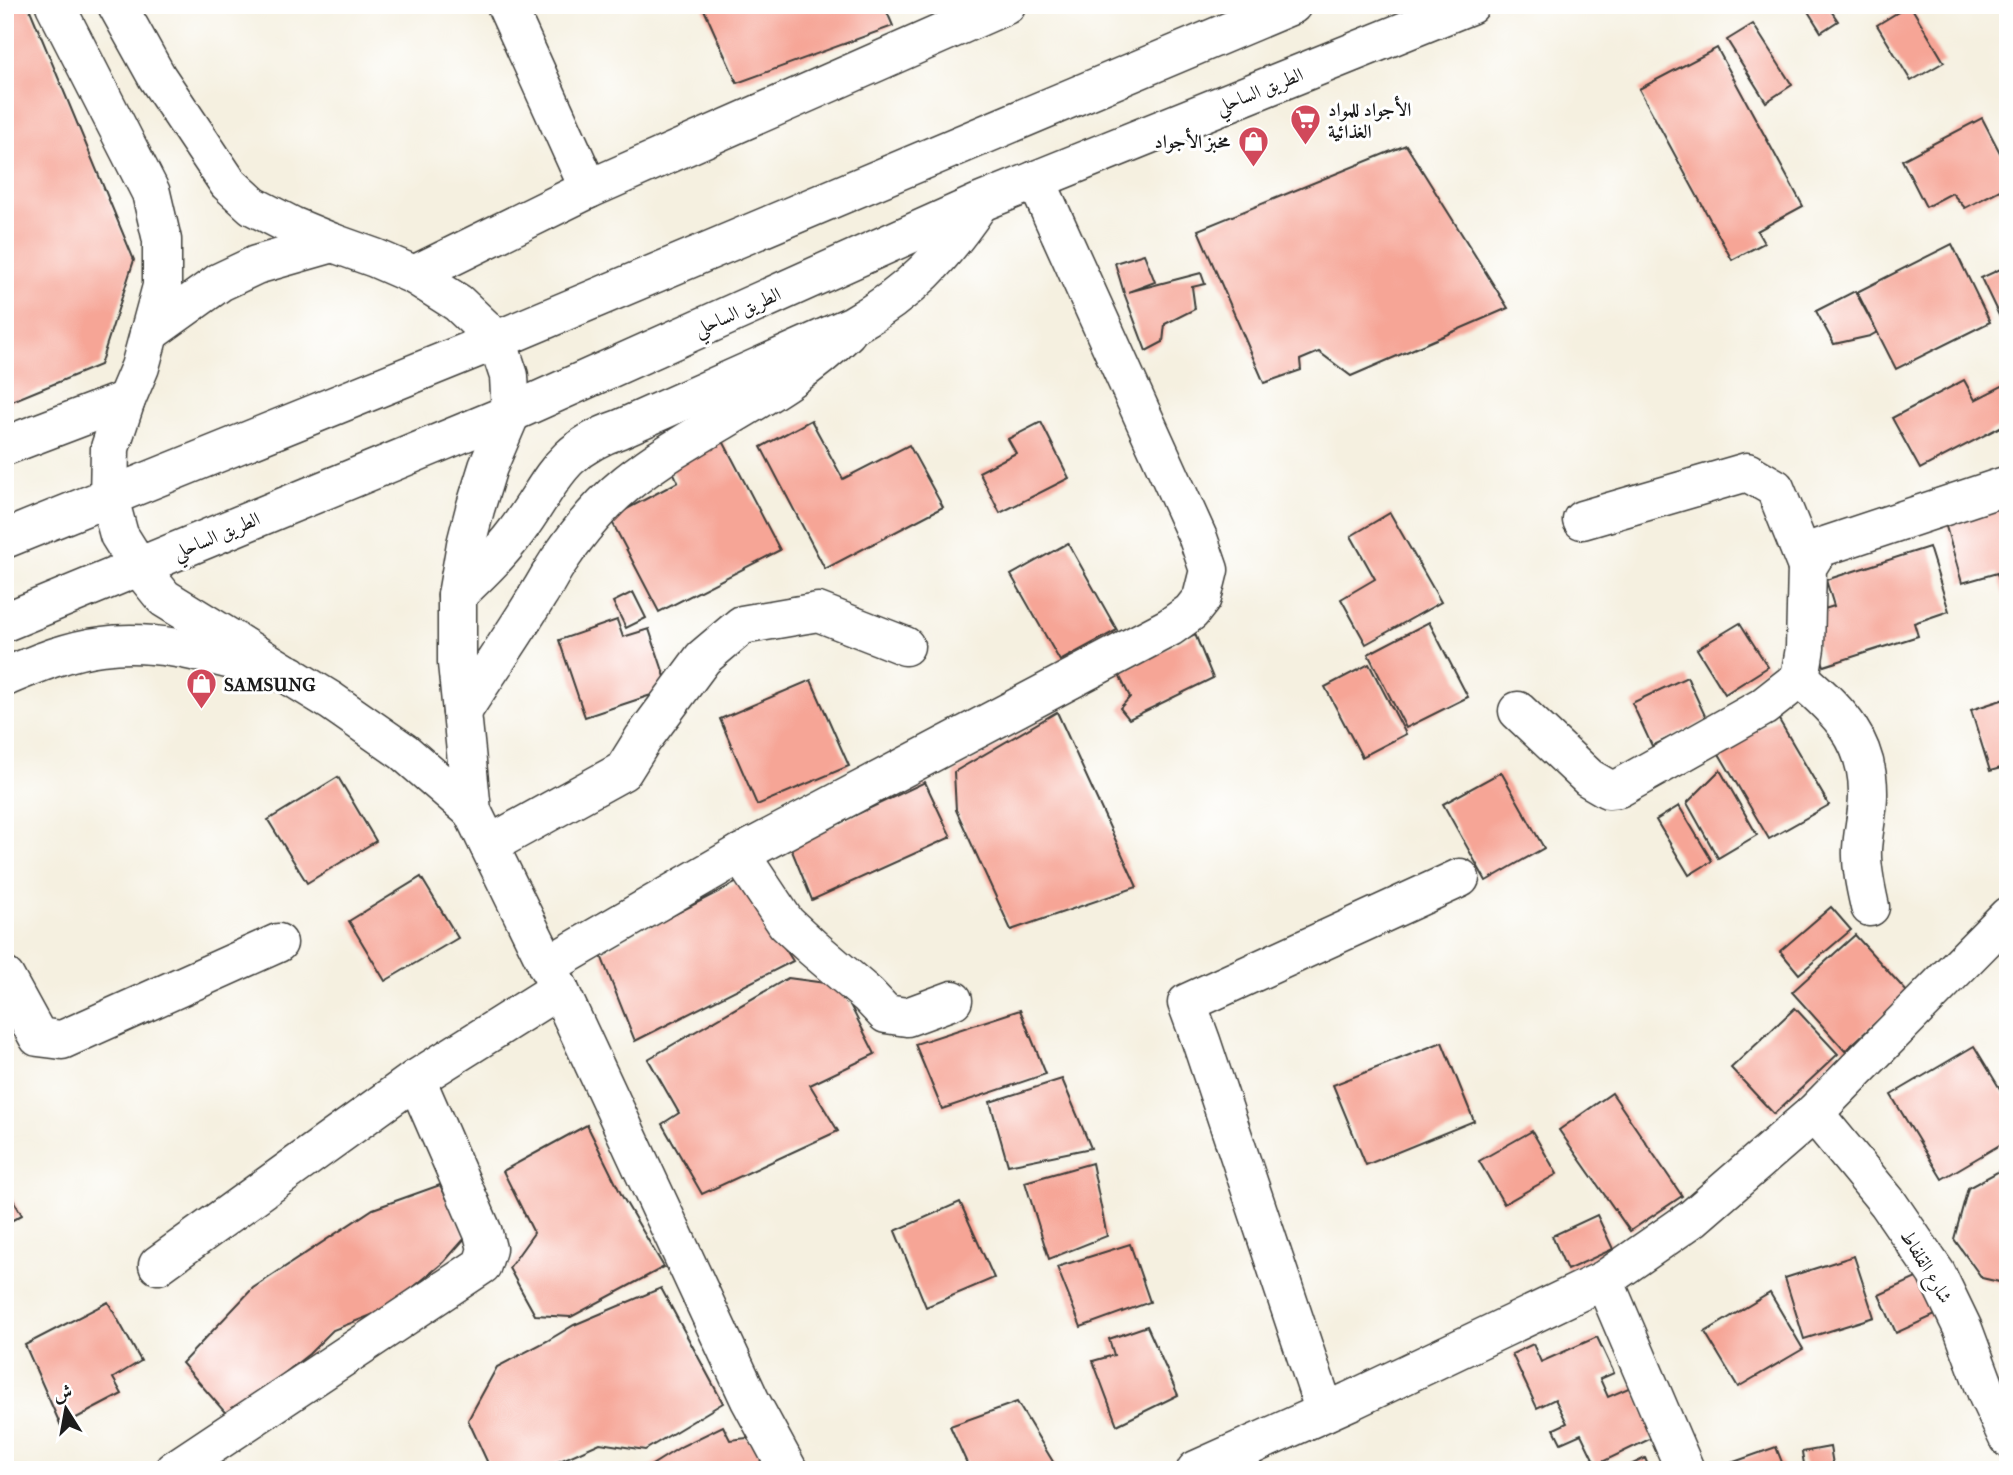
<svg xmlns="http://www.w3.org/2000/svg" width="2013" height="1475" viewBox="0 0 2013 1475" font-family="'IM FELL French Canon',Amiri,serif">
  <rect width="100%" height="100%" fill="#fff"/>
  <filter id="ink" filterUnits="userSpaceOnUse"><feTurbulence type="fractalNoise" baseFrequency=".0143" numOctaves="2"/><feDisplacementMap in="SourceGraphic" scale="14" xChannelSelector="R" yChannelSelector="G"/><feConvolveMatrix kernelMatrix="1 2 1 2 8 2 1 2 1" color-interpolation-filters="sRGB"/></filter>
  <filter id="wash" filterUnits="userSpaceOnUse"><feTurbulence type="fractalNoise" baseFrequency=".00686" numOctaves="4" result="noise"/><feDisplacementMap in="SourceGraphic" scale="28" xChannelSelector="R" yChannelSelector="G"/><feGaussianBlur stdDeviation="1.57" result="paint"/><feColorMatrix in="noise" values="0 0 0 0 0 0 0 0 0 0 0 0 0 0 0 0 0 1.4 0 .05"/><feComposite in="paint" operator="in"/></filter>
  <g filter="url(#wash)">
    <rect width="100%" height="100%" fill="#f5f0e0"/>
    <g id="blocks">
      <g fill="#f6a596">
        <polygon points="5,5 28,5 134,260 100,365 5,404"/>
        <polygon points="702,5 884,5 893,26 737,83"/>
        <polygon points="1804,5 1827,5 1838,21 1821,32"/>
        <polygon points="1910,5 1944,62 1911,81 1877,25"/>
        <polygon points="1753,24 1792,85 1766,102 1727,40"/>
        <polygon points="1717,48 1803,206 1757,231 1764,243 1732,260 1639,89"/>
        <polygon points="1982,118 2008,168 2008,186 1965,208 1952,193 1926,207 1902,160"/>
        <polygon points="1406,145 1508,308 1351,376 1319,352 1300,360 1301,370 1264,383 1198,230"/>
        <polygon points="1952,244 1990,322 1896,369 1857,292"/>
        <polygon points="1144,254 1155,282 1128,292 1201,273 1205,284 1192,287 1195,309 1165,324 1163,342 1146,351 1124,293 1115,263"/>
        <polygon points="2007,266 2008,268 2008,334 1981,278"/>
        <polygon points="1855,291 1877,332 1870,336 1834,344 1816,311"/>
        <polygon points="1964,380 1975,400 2006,384 2008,388 2008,423 1920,469 1892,418"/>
        <polygon points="811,420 843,479 909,445 943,507 825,569 761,447"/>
        <polygon points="1041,422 1069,478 1000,513 979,472 1016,453 1008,439"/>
        <polygon points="723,441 780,550 659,612 610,518 678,482 671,467"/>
        <polygon points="2008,505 2008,607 2007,608 1997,573 1962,583 1945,523"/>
        <polygon points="1390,513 1441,602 1366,644 1341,599 1375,579 1351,536"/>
        <polygon points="1068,543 1117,630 1060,661 1011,575"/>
        <polygon points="1929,547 1949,611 1914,623 1918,636 1824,666 1812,630 1818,611 1834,606 1826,580"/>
        <polygon points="633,592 646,618 626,628 613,602"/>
        <polygon points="617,620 623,637 649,629 669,689 585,717 559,640"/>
        <polygon points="1429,622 1468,697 1406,728 1368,654"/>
        <polygon points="1740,623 1768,667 1725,694 1697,649"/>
        <polygon points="1195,634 1213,678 1129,719 1120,708 1130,697 1118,673"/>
        <polygon points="1369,664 1406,734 1362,757 1325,687"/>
        <polygon points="1687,677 1707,720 1652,746 1632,703"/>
        <polygon points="811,680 849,766 757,805 720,719"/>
        <polygon points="2008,698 2008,766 1990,771 1971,710"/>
        <polygon points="1057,712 1137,887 1011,930 956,810 954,772"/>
        <polygon points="1778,718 1829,805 1769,839 1718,752"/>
        <polygon points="1720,770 1757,835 1718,858 1687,803"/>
        <polygon points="1501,772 1544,848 1486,881 1443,804"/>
        <polygon points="338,777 376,841 307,883 268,820"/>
        <polygon points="925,782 951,837 812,900 790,846"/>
        <polygon points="1679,806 1712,861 1689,875 1656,820"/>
        <polygon points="421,877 458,938 385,981 349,921"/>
        <polygon points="741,880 793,961 635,1041 600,953"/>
        <polygon points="1831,907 1851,930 1799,974 1780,951"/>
        <polygon points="1855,935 1908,993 1845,1051 1792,992"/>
        <polygon points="788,978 840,985 875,1054 810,1085 838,1131 702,1194 662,1124 679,1113 648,1059"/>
        <polygon points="1795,1008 1838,1054 1774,1114 1731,1068"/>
        <polygon points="1020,1010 1046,1074 942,1109 915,1044"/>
        <polygon points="1442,1042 1474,1121 1366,1165 1333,1085"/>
        <polygon points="1974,1046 2008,1102 2008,1140 1942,1179 1891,1095"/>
        <polygon points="1062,1079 1091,1148 1008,1165 990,1102"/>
        <polygon points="1612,1093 1682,1196 1630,1231 1559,1130"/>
        <polygon points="587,1125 622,1196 664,1267 571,1317 535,1315 509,1268 534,1233 503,1171"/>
        <polygon points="1532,1131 1557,1174 1504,1204 1479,1161"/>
        <polygon points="1092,1163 1107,1236 1049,1259 1025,1182"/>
        <polygon points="2001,1170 2008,1172 2008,1284 1982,1278 1954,1239 1968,1188"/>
        <polygon points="440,1185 466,1237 444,1262 387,1309 333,1330 309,1354 229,1417 182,1363 253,1288 373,1209"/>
        <polygon points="5,1186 22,1215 5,1224"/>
        <polygon points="960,1202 994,1278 926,1307 895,1231"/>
        <polygon points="1597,1215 1613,1249 1567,1270 1552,1236"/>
        <polygon points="1130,1244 1150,1302 1081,1327 1057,1267"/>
        <polygon points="1854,1256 1874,1317 1804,1339 1785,1278"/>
        <polygon points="1927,1273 1944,1311 1896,1333 1879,1295"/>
        <polygon points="661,1288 723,1403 645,1450 600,1443 540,1470 491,1470 468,1420 497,1367 547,1341 574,1325"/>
        <polygon points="1770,1293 1803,1349 1738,1387 1705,1332"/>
        <polygon points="108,1302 141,1361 113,1378 122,1394 61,1426 25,1345"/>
        <polygon points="1147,1326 1178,1395 1117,1425 1093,1361 1114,1355 1109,1339"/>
        <polygon points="1597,1337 1614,1373 1600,1379 1608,1397 1633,1386 1656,1436 1596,1465 1581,1434 1561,1443 1554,1429 1567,1423 1555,1399 1537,1408 1512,1354 1533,1344 1541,1362"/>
        <polygon points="1017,1402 1058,1470 970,1470 950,1426"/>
        <polygon points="723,1426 730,1440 747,1438 768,1461 773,1470 644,1470 682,1446"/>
        <polygon points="1776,1447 1785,1470 1714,1470 1714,1469"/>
        <polygon points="1830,1447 1834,1470 1805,1470 1802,1452"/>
        <polygon points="1645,1458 1650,1470 1620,1470"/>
      </g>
    </g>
  </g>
  <g filter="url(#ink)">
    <use href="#blocks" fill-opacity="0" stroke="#3d3c39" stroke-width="2"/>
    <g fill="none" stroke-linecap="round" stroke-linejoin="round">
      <defs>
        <g id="street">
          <polyline points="55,5 151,193 162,240 162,286 140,367 126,400 110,448 109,498"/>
          <polyline points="117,5 157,77 228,183 253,206 292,226 333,243 375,258 414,275 458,303 497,340"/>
          <polyline points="506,5 589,189"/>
          <polyline points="414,275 589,189 1006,5"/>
          <polyline points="149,333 220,282 256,265 333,243"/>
          <polyline points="5,446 126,400"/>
          <polyline points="1582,520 1747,472 1775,488 1807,567"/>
          <path d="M1800,678C1838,710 1869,741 1868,795C1868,813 1863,831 1862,849C1861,868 1866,889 1870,907"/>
          <polyline points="1518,711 1589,778 1608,789 1619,788 1763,707 1800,678 1805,648 1807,567 1819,548 2008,485"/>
          <path d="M462,712C487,673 514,635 538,595C546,583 552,570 560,559C579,531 601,504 627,483C697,427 784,396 847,332"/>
          <polyline points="489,845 623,771 643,739 703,658 742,625 818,612 905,646"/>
          <polyline points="740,854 786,923 813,948 868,995 886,1014 907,1017 953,1000"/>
          <polyline points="547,966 740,854 1170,627 1191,612 1202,598 1209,570 1198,538 1036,180"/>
          <polyline points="5,977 38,1037 62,1040 278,943"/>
          <polyline points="1814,1113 1888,1203 1936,1273 1963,1329 1988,1396 2008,1438"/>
          <polyline points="158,1265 416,1079 559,989"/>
          <polyline points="1604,1280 1685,1470"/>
          <polyline points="1325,1412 1201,1041 1187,1003 1460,878"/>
          <polyline points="174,1470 482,1265 487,1249 483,1233 416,1079"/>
          <polyline points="1196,1470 1350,1401 1604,1280 1693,1218 1814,1113 2008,916"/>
        </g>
        <g id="secondary">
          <polyline points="497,340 509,376 511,413 488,467 475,509 466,544 457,595 457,663 472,811 559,989 750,1400 788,1470"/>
          <polyline points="109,498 119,535 139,567 164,598 331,701 404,752 472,811"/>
        </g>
        <g id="highway">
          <polyline points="5,539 497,340 1292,5"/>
          <path d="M457,595C478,575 499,555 516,532C553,483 556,451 620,429L853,325C910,293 943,257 979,204"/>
          <polyline points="5,622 511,413 979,203 1470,5"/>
          <path d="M5,677C36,664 68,650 102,646C165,637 230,661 291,675"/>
        </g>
      </defs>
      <use href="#street" stroke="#3d3c39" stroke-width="41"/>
      <use href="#secondary" stroke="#3d3c39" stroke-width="41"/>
      <use href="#highway" stroke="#3d3c39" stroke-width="41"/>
      <use href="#street" stroke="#fff" stroke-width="38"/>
      <use href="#secondary" stroke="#fff" stroke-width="38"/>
      <use href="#highway" stroke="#fff" stroke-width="38"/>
    </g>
  </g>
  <defs>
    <symbol id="supermarket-pin" viewBox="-11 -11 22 30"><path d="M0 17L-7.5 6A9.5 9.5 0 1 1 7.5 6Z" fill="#d1495b" stroke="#fff"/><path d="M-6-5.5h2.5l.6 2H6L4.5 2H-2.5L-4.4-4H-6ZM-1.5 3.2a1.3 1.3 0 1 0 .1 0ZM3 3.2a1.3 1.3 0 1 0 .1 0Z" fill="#fff"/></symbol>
    <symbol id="shop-pin" viewBox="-11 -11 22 30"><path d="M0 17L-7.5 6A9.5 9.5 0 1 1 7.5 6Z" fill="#d1495b" stroke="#fff"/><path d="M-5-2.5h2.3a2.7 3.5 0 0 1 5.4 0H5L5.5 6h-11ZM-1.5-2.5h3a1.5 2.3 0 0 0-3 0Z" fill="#fff"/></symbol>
  </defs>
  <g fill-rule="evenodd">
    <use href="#supermarket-pin" x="1288" y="102" width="35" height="47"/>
    <use href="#shop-pin" x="1236" y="124" width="35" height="47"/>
    <use href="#shop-pin" x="184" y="666" width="35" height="47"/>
  </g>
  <g text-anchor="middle" stroke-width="6" stroke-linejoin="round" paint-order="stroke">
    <g font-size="19" fill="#1c1c1c" stroke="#fff">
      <text transform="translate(1259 90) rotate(-22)" y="7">الطريق الساحلي</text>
      <text transform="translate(737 311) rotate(-24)" y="7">الطريق الساحلي</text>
      <text transform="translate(216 535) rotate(-23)" y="7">الطريق الساحلي</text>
      <text transform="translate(1927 1266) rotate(59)" y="7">شارع القلفاط</text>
    </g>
    <g font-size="19" font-weight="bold" fill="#1c1c1c" stroke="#fff" text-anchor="start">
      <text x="1328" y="116">الأجواد للمواد<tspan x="1328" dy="22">الغذائية</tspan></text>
      <text x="1230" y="148" text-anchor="end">مخبز الأجواد</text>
      <text x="224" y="691">SAMSUNG</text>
    </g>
  </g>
  <rect width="2013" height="1475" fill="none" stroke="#fff" stroke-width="28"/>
  <g transform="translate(66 1409) rotate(349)" stroke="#ffffff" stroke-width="5" paint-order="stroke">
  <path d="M0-5L12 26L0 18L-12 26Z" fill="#1c1c1c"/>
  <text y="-10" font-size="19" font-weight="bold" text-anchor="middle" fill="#1c1c1c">ش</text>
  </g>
</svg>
